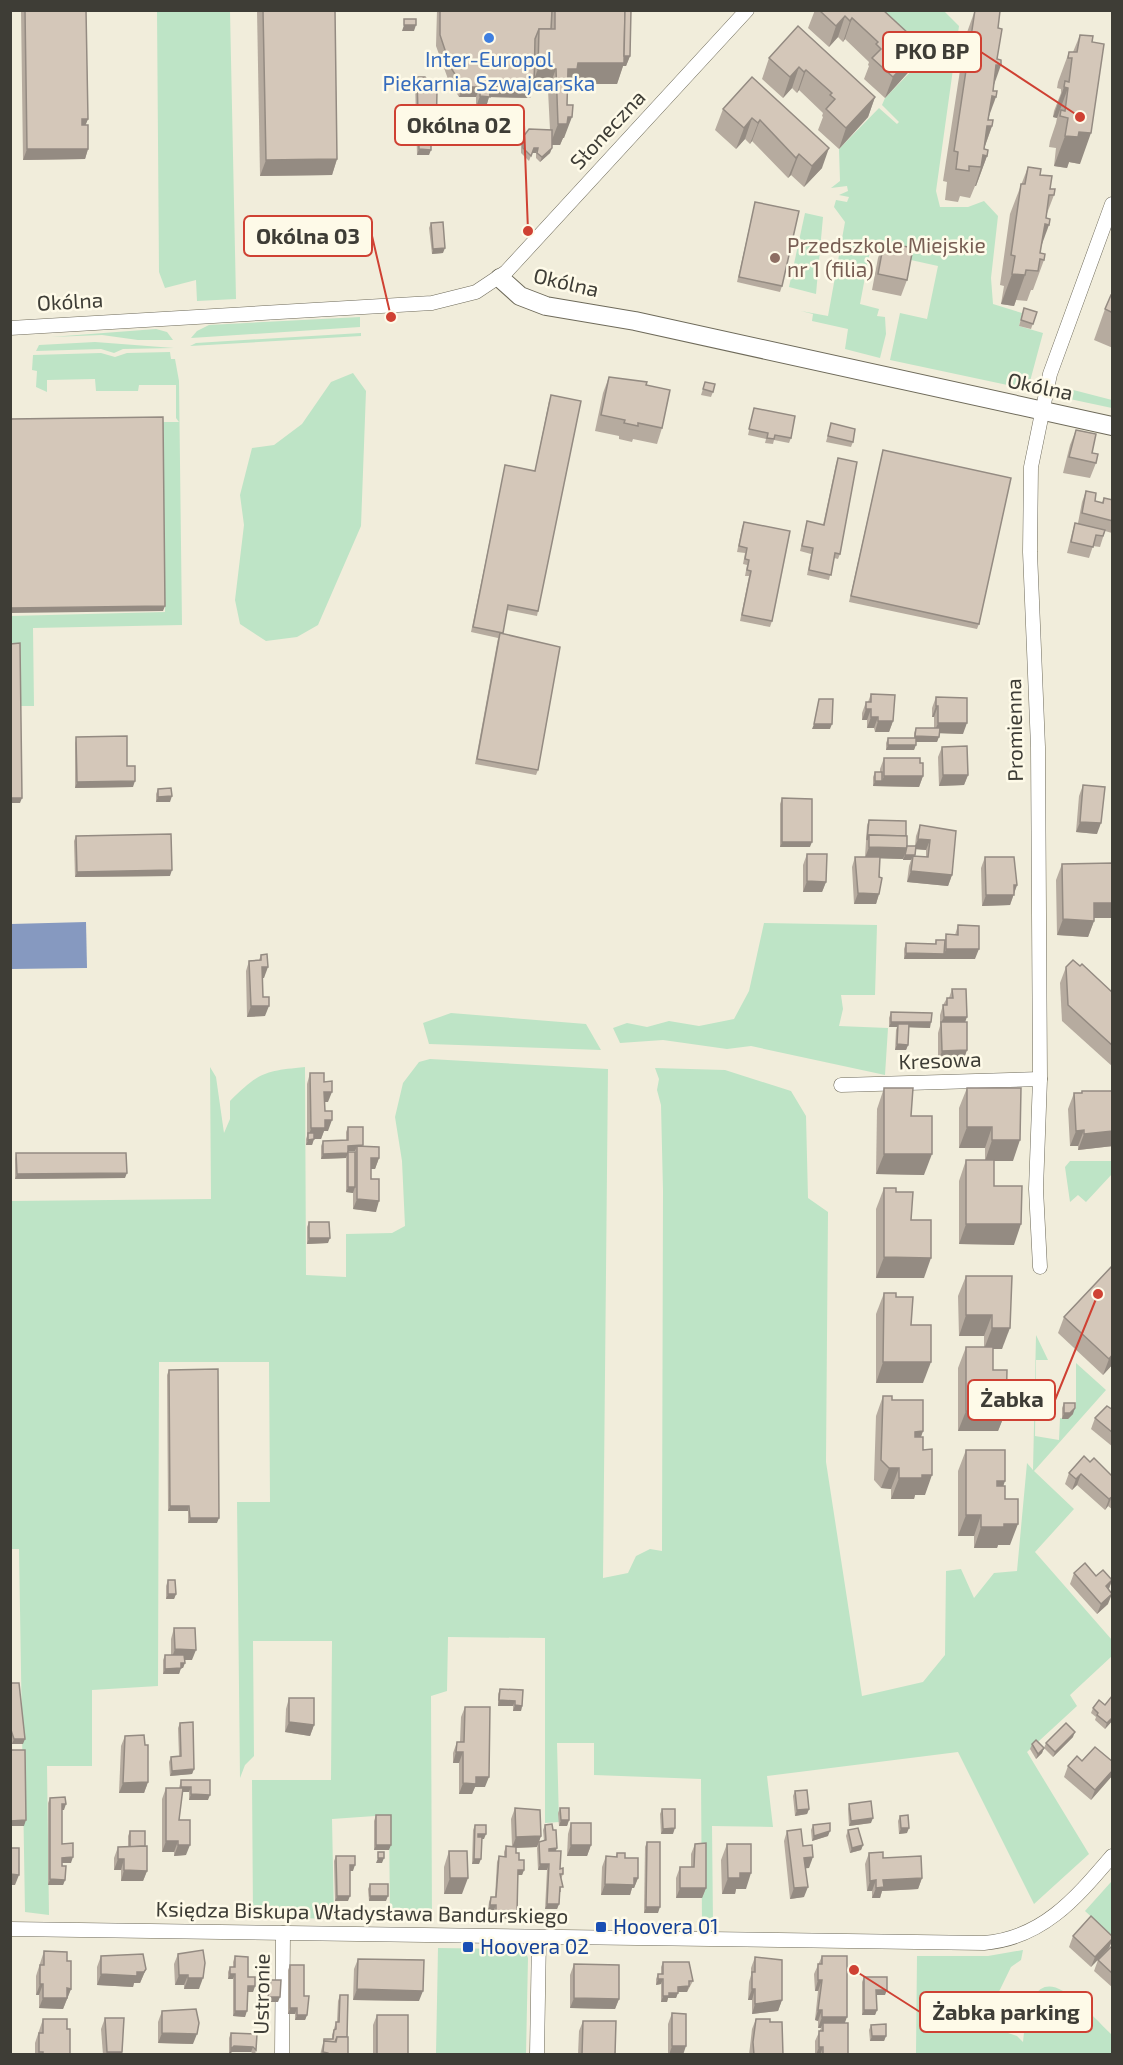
<svg xmlns="http://www.w3.org/2000/svg" width="1123" height="2065" viewBox="0 0 1123 2065" font-family="'Exo 2',sans-serif">
  <rect width="100%" height="100%" fill="#f1eddb"/>
  <g fill="#bee4c6">
    <polygon points="157,11 230,11 236,299 197,301 196,280 165,288 159,272"/>
    <polygon points="873,11 944,11 959,26 936,191 940,207 968,207 984,201 998,216 991,278 993,304 1022,313 1019,326 1043,333 1029,385 1022,388 890,360 900,313 927,319 938,266 870,251 860,304 879,309 877,316 885,317 886,334 880,358 845,349 848,329 812,321 813,314 801,311 828,316 845,222 834,207 836,200 847,202 849,197 839,195 848,191 847,186 831,188 840,181 839,149 879,108 897,124 899,122 882,105 885,98 920,62"/>
    <polygon points="805,213 823,217 816,294 789,287"/>
    <polygon points="360,317 360,327 191,338 197,331 209,325"/>
    <polygon points="156,329 167,332 173,340 138,340 102,335 51,337"/>
    <polygon points="361,333 361,336 190,346 196,343"/>
    <polygon points="95,342 174,348 123,349 114,353 101,349 36,351 39,345"/>
    <polygon points="170,352 171,359 175,359 179,381 182,625 33,628 34,706 19,706 11,649 10,616 165,612 163,422 179,422 176,418 176,385 139,385 138,391 96,391 95,379 47,380 47,392 36,387 37,371 32,370 33,355 101,353 115,357 127,353"/>
    <polygon points="353,373 366,391 361,526 318,625 297,637 266,641 240,624 235,600 244,525 240,495 252,448 274,445 302,424 331,382"/>
    <polygon points="1058,386 1112,400 1112,408 1065,398"/>
    <polygon points="764,923 877,925 875,995 841,995 843,1009 839,1026 888,1028 885,1075 751,1046 727,1049 663,1040 620,1043 613,1028 627,1023 647,1027 669,1021 699,1026 734,1019 749,991"/>
    <polygon points="451,1013 586,1024 601,1050 429,1044 423,1023"/>
    <path d="M430,1059L608,1069L603,1578L628,1573L636,1556L650,1549L662,1551L663,1191L661,1105L657,1090L659,1079L655,1068L725,1070L791,1091L806,1116L808,1198L828,1212L826,1462L862,1696L923,1682L945,1655L946,1571L961,1569L974,1598L994,1573L1017,1571L1027,1463L1033,1470L1036,1335L1048,1360H1036L1035,1436L1059,1440L1060,1418L1068,1419L1073,1409L1076,1408V1363L1106,1390L1034,1471L1074,1509L1035,1552L1112,1640V1656L1070,1695L1077,1706L1027,1752L1089,1854L1034,1904L958,1752L767,1776L773,1827L712,1826L713,1925H702L701,1779L594,1775V1743H557L559,1822L545,1823V1638L448,1637L447,1691L431,1696L432,1921L390,1920L389,1815L332,1819L334,1919L253,1917L252,1780H331L332,1641H253L254,1756L245,1765L240,1778L237,1502H270L269,1362H159L158,1686L92,1690V1766H47L49,1915L25,1912L19,1549H10V1201L211,1199L210,1067L216,1077L224,1133L230,1119V1101C259,1072 265,1071 305,1067L306,1275L346,1277V1234L392,1233L405,1226L402,1161L395,1117L403,1083L419,1062Z"/>
    <polygon points="1070,1161 1112,1161 1112,1174 1086,1202 1078,1195 1070,1202 1065,1167"/>
    <polygon points="1111,1882 1112,1883 1112,1936 1085,1911"/>
    <polygon points="438,1948 517,1949 526,1953 528,1958 526,2054 436,2054"/>
    <path d="M1023,1950L1021,1960L1011,1967L991,2008L996,2029L1017,2036L1023,2042C1032,1947 1071,1994 1112,2035V2054H916L917,1956H988Z"/>
  </g>
  <polygon fill="#8699c0" points="86,922 87,968 11,969 11,924"/>
  <g fill="none" stroke-linecap="round" stroke-linejoin="round">
    <defs>
      <g id="minor">
        <polyline points="10,328 432,303 476,292 506,272 747,10"/>
        <polyline points="841,1085 1040,1079"/>
        <polyline points="1040,1267 1036,1189 1040,1079 1038,747 1030,552 1031,467 1050,374 1112,204"/>
        <path d="M10,1929L984,1943C1043,1938 1076,1898 1112,1856"/>
        <polyline points="282,2054 283,1933"/>
        <polyline points="537,2054 539,1937"/>
      </g>
      <polyline id="tertiary" points="500,278 520,296 546,306 635,321 1112,426"/>
    </defs>
    <use href="#minor" stroke="#6e6a5a" stroke-width="15"/>
    <use href="#tertiary" stroke="#6e6a5a" stroke-width="20"/>
    <use href="#minor" stroke="#fff" stroke-width="14"/>
    <use href="#tertiary" stroke="#fff" stroke-width="18"/>
  </g>
  <g fill="#b6ab9f" fill-rule="evenodd">
    <polygon points="21,10 86,10 88,119 85,125 88,149 85,159 23,160"/>
    <polygon points="257,10 335,10 337,159 332,175 260,176"/>
    <polygon points="437,10 631,10 630,56 626,66 623,66 617,84 572,84 570,90 568,90 564,138 563,138 560,145 552,145 550,153 540,162 536,158 536,153 532,153 529,161 521,153 521,142 523,137 550,130 548,90 533,90 530,98 489,97 486,107 476,107 476,97 459,97 448,79 436,46"/>
    <polygon points="815,10 883,10 914,66 885,98 864,79 869,66 868,65 869,62 845,39 843,42 838,37 829,47 808,28"/>
    <polygon points="975,10 998,28 993,85 988,120 992,126 984,149 987,156 976,186 975,186 970,198 960,196 958,202 945,200 947,182 943,181 965,38"/>
    <polygon points="798,26 875,97 868,117 839,149 818,130 823,117 822,116 823,113 799,90 797,93 792,88 783,98 762,79 769,58"/>
    <polygon points="1080,35 1080,164 1069,162 1067,168 1054,166 1056,148 1049,147 1050,141 1056,123 1057,118 1053,117 1054,111 1061,93 1061,89 1057,88 1058,82 1069,52 1073,52"/>
    <polygon points="417,77 436,134 434,139 431,139 429,155 417,155 415,82"/>
    <polygon points="752,77 822,168 804,187 791,175 788,178 752,141 750,144 745,139 736,149 715,130 723,109"/>
    <polygon points="1028,167 1040,175 1054,195 1046,216 1040,253 1044,260 1033,290 1031,290 1027,301 1016,300 1014,306 1001,304 1004,286 1000,285 1010,214"/>
    <polygon points="755,202 782,286 780,292 737,282"/>
    <polygon points="431,223 443,253 432,254 429,228"/>
    <polygon points="884,242 907,280 901,296 872,290 878,258"/>
    <polygon points="1113,296 1113,348 1094,340 1105,309"/>
    <polygon points="1024,308 1037,312 1031,329 1019,326"/>
    <polygon points="609,377 646,385 662,428 657,444 633,439 632,442 619,439 619,436 595,431 603,393"/>
    <polygon points="705,382 713,392 711,397 701,395"/>
    <polygon points="551,395 538,611 537,616 507,610 502,633 538,770 536,775 475,764 498,638 471,632 504,471 505,465 535,471 549,401"/>
    <polygon points="754,408 791,438 789,443 774,440 773,444 765,443 766,439 748,435"/>
    <polygon points="831,423 853,442 851,447 826,442"/>
    <polygon points="1076,430 1092,453 1096,463 1090,478 1063,473 1070,445"/>
    <polygon points="883,450 979,624 977,629 849,602"/>
    <polygon points="838,458 840,554 838,559 834,558 829,580 807,575 811,554 800,551 807,521 823,525 836,464"/>
    <polygon points="1086,491 1095,501 1102,503 1104,498 1113,500 1112,533 1105,531 1100,547 1093,546 1089,558 1067,553 1072,533 1075,523 1078,523 1082,502"/>
    <polygon points="744,522 772,621 770,627 740,621 749,576 745,576 747,565 743,564 745,553 737,552 742,527"/>
    <polygon points="871,694 893,721 889,732 875,732 874,728 867,728 867,720 862,720 862,713 866,702 868,702"/>
    <polygon points="936,697 963,734 939,733 937,742 916,742 914,750 886,750 886,743 888,738 914,738 914,733 916,728 934,728 934,717 932,717 932,708"/>
    <polygon points="76,737 133,787 75,788 75,743"/>
    <polygon points="942,747 968,775 964,785 939,786 938,757"/>
    <polygon points="884,758 923,776 919,787 873,786 873,777 875,772 880,772 880,769"/>
    <polygon points="1083,785 1097,834 1076,832 1079,796"/>
    <polygon points="158,789 170,802 156,802 156,794"/>
    <polygon points="782,798 810,847 780,847 780,804"/>
    <path d="M869,820L906,836L907,846H915L916,836L920,825L952,875L948,886L907,882L909,866L911,860H903V859L880,858L879,894L876,904H854L852,867L855,857H865L867,825ZM916,849L926,850V857L915,856Z"/>
    <polygon points="76,836 170,876 75,877 74,841"/>
    <polygon points="807,854 826,882 822,892 803,892 803,865"/>
    <polygon points="985,857 1017,885 1010,905 982,906 981,868"/>
    <polygon points="1113,863 1113,918 1094,918 1094,921 1088,937 1057,935 1056,880 1062,864"/>
    <polygon points="958,925 975,959 904,959 904,949 906,943 935,944 936,940 945,940 946,934 955,935"/>
    <polygon points="261,955 264,978 262,978 263,997 265,1016 247,1017 246,971 249,961 259,960"/>
    <polygon points="1080,966 1113,993 1113,1067 1062,1021 1060,983 1066,967"/>
    <polygon points="952,989 965,1022 967,1050 963,1061 938,1062 938,1033 940,1026 940,1015 943,1005 947,998 949,998"/>
    <polygon points="891,1012 930,1028 909,1027 908,1045 906,1050 895,1050 896,1030 897,1027 889,1027 889,1018"/>
    <polygon points="310,1073 324,1082 328,1102 325,1102 325,1111 328,1131 324,1131 321,1139 314,1139 312,1145 306,1145 306,1139 307,1136 307,1084"/>
    <polygon points="884,1088 911,1116 924,1175 876,1174 877,1109"/>
    <polygon points="967,1088 1013,1161 994,1161 994,1186 1014,1245 959,1244 959,1181 966,1160 985,1160 985,1148 959,1148 959,1108"/>
    <polygon points="1082,1091 1113,1091 1113,1146 1078,1150 1078,1146 1070,1146 1068,1109 1074,1093 1081,1093"/>
    <path d="M348,1127L363,1146L379,1158L375,1169H371V1179L376,1212L353,1209V1193L346,1192V1158L321,1159V1146L323,1141L346,1140V1132ZM348,1151H355V1152L348,1153Z"/>
    <polygon points="16,1153 125,1178 15,1179 15,1159"/>
    <polygon points="884,1188 896,1192 911,1220 924,1278 876,1278 876,1209"/>
    <polygon points="309,1222 328,1243 307,1244 307,1227"/>
    <polygon points="1113,1265 1113,1364 1103,1375 1058,1333 1064,1317"/>
    <polygon points="966,1276 1012,1276 1002,1349 993,1349 993,1370 1006,1411 998,1431 958,1431 958,1368 966,1347 984,1347 984,1336 959,1336 958,1296"/>
    <polygon points="884,1293 911,1325 923,1383 876,1383 876,1314"/>
    <polygon points="169,1370 217,1523 188,1523 188,1511 168,1511 167,1375"/>
    <polygon points="883,1396 892,1400 923,1431 921,1437 923,1450 925,1495 915,1495 914,1499 891,1499 891,1489 881,1488 874,1480 876,1416"/>
    <polygon points="1064,1403 1073,1414 1068,1419 1062,1419 1062,1408"/>
    <polygon points="1113,1410 1113,1447 1091,1429 1095,1418"/>
    <polygon points="966,1450 1003,1486 1010,1545 998,1545 997,1548 974,1548 974,1536 958,1536 958,1471"/>
    <polygon points="1090,1462 1113,1477 1113,1510 1108,1506 1105,1510 1077,1485 1072,1490 1065,1484 1069,1473"/>
    <polygon points="1074,1573 1096,1576 1112,1580 1109,1589 1108,1604 1097,1614 1070,1584"/>
    <polygon points="168,1580 176,1594 174,1599 166,1599 166,1586"/>
    <polygon points="174,1628 192,1660 185,1660 183,1668 181,1668 179,1674 163,1674 163,1660 165,1655 171,1655 171,1639"/>
    <polygon points="10,1683 23,1744 12,1744 10,1738"/>
    <polygon points="500,1689 522,1706 521,1711 513,1711 513,1706 498,1706 498,1694"/>
    <polygon points="1112,1696 1113,1720 1105,1729 1095,1720 1096,1717 1091,1713 1093,1708 1105,1705"/>
    <polygon points="289,1698 314,1725 310,1736 285,1732 286,1709"/>
    <polygon points="465,1707 485,1787 475,1787 472,1794 459,1794 459,1763 453,1763 453,1753 457,1742 460,1742 461,1717"/>
    <polygon points="180,1723 194,1769 192,1774 170,1776 169,1762 171,1757 179,1756 178,1728"/>
    <polygon points="125,1736 148,1782 144,1793 119,1793 121,1746"/>
    <polygon points="1073,1737 1053,1757 1044,1748 1046,1743"/>
    <polygon points="1032,1744 1044,1748 1042,1753 1036,1759 1030,1749"/>
    <polygon points="1082,1761 1112,1776 1091,1800 1064,1777 1068,1766"/>
    <polygon points="181,1780 208,1800 189,1800 189,1792 182,1792 179,1820 186,1855 174,1856 174,1852 162,1852 162,1799 166,1788 179,1788"/>
    <polygon points="795,1791 809,1809 807,1814 795,1816 793,1796"/>
    <polygon points="50,1798 64,1810 62,1810 62,1844 71,1863 62,1863 65,1880 63,1885 48,1885 48,1803"/>
    <polygon points="849,1804 871,1823 849,1826 848,1809"/>
    <polygon points="515,1808 541,1836 537,1847 516,1848 516,1853 519,1860 524,1870 522,1875 518,1875 515,1919 494,1918 494,1910 488,1910 489,1902 491,1897 495,1897 497,1862 499,1856 504,1856 504,1852 506,1846 512,1846 511,1819"/>
    <polygon points="560,1808 569,1820 567,1826 559,1826 558,1813"/>
    <polygon points="662,1809 673,1834 661,1834 660,1814"/>
    <polygon points="376,1815 389,1850 374,1850 374,1821"/>
    <polygon points="900,1816 907,1833 899,1834 898,1821"/>
    <polygon points="571,1823 591,1845 587,1856 567,1856 568,1834"/>
    <polygon points="475,1825 484,1839 482,1839 479,1864 472,1864 473,1830"/>
    <polygon points="545,1825 556,1851 560,1869 563,1874 561,1879 561,1892 560,1892 559,1904 557,1909 545,1909 547,1870 538,1870 537,1848 539,1842 544,1841 543,1830"/>
    <polygon points="813,1825 828,1836 812,1841 811,1830"/>
    <polygon points="848,1830 863,1845 861,1850 850,1853 846,1836"/>
    <polygon points="130,1831 145,1846 147,1871 143,1881 121,1881 121,1870 114,1870 114,1858 118,1847 128,1847 128,1836"/>
    <polygon points="787,1831 803,1846 809,1868 805,1868 804,1897 790,1899 784,1841"/>
    <polygon points="647,1842 658,1913 644,1913 645,1847"/>
    <polygon points="695,1844 706,1888 702,1898 676,1898 676,1878 680,1867 691,1867 691,1854"/>
    <polygon points="727,1844 746,1889 736,1889 735,1894 722,1894 721,1860"/>
    <polygon points="449,1851 462,1894 444,1894 444,1867"/>
    <polygon points="617,1853 625,1858 638,1878 634,1888 632,1888 630,1895 601,1895 602,1867 606,1856 616,1857"/>
    <polygon points="869,1853 883,1858 922,1878 918,1889 882,1891 880,1898 872,1898 872,1891 867,1891 865,1864"/>
    <polygon points="336,1856 353,1871 350,1871 348,1901 335,1901 334,1861"/>
    <polygon points="370,1884 386,1901 369,1901 368,1889"/>
    <polygon points="1073,1936 1113,1937 1113,1939 1109,1948 1091,1967 1069,1947"/>
    <polygon points="1113,1945 1113,1988 1094,1971 1098,1960"/>
    <polygon points="44,1951 67,1961 71,1989 63,2009 39,2008 39,1995 36,1995 36,1976"/>
    <polygon points="178,1954 199,1989 184,1989 184,1985 175,1985 174,1964"/>
    <polygon points="101,1956 146,1969 140,1983 134,1983 133,1987 97,1985 97,1967"/>
    <polygon points="235,1956 248,1977 255,1986 253,1992 248,1992 245,2017 233,2016 233,1979 228,1979 228,1972 230,1967 233,1967 233,1962"/>
    <polygon points="822,1956 845,2023 848,2055 815,2055 815,2041 821,2028 818,2028 818,2021 815,2020 818,1991 815,1991 814,1974"/>
    <polygon points="755,1957 782,2000 778,2011 752,2014 752,2000 748,2000 749,1982 751,1975 751,1968"/>
    <polygon points="358,1959 419,2001 353,2000 354,1969"/>
    <polygon points="663,1962 693,1981 687,1992 678,1992 676,1998 668,1998 667,2002 661,2002 661,1984 656,1985 656,1979 658,1974 661,1974 661,1967"/>
    <polygon points="574,1964 619,1999 615,2009 570,2008 570,1975"/>
    <polygon points="290,1965 304,1996 307,2015 305,2020 295,2020 295,2014 288,2014 288,1970"/>
    <polygon points="864,1977 885,1995 877,1995 877,2010 875,2015 862,2015 862,1982"/>
    <polygon points="340,1995 347,2037 348,2055 320,2055 324,2039 332,2039 332,2035 336,2022 337,2022 338,2001"/>
    <polygon points="162,2011 193,2044 158,2043 158,2022"/>
    <polygon points="672,2013 683,2055 668,2055 668,2024"/>
    <polygon points="377,2015 408,2055 373,2055 373,2025"/>
    <polygon points="105,2018 121,2055 103,2055 101,2029"/>
    <polygon points="43,2019 67,2029 70,2055 35,2055 35,2043"/>
    <polygon points="756,2019 770,2022 783,2055 749,2055 752,2029"/>
    <polygon points="583,2021 615,2055 578,2055 579,2031"/>
    <polygon points="871,2025 886,2036 884,2041 870,2041 869,2030"/>
    <polygon points="231,2033 256,2050 255,2055 251,2052 232,2052 229,2054 229,2038"/>
  </g>
  <g fill="#948b82">
    <polygon points="845,16 838,37 829,47 836,26"/>
    <polygon points="852,18 845,39 843,42 850,21"/>
    <polygon points="404,25 416,25 414,31 402,31"/>
    <polygon points="922,46 914,66 885,98 893,77"/>
    <polygon points="620,55 630,56 626,66 623,66 617,84 572,84 570,90 560,90 568,69 578,63"/>
    <polygon points="996,65 1001,65 990,96"/>
    <polygon points="799,67 792,88 783,98 790,77"/>
    <polygon points="538,69 556,69 548,90 533,90 530,98 489,97 486,107 476,107 480,96 489,87 531,87"/>
    <polygon points="806,70 799,90 797,93 804,72"/>
    <polygon points="463,87 480,87 476,97 459,97"/>
    <polygon points="1064,87 1068,88 1057,118 1053,117"/>
    <polygon points="992,96 996,97 985,127"/>
    <polygon points="875,97 868,117 839,149 846,128"/>
    <polygon points="568,117 572,117 564,138 563,138 560,145 550,145 558,124"/>
    <polygon points="752,118 745,139 736,149 744,128"/>
    <polygon points="82,119 88,119 84,129 78,129"/>
    <polygon points="760,120 752,141 750,144 758,123"/>
    <polygon points="987,126 992,126 981,157"/>
    <polygon points="1079,132 1091,133 1080,164 1069,162 1067,168 1054,166 1065,136"/>
    <polygon points="431,134 436,134 434,139 429,139"/>
    <polygon points="534,148 538,148 536,153 532,153"/>
    <polygon points="552,148 550,153 540,162 542,157"/>
    <polygon points="829,148 822,168 804,187 812,166"/>
    <polygon points="27,149 88,149 85,159 23,160"/>
    <polygon points="419,149 431,150 429,155 417,155"/>
    <polygon points="799,154 791,175 788,178 796,158"/>
    <polygon points="983,155 987,156 976,186 975,186 981,167"/>
    <polygon points="337,159 332,175 260,176 266,160"/>
    <polygon points="1045,224 1049,225 1038,255"/>
    <polygon points="445,248 443,253 432,254 433,249"/>
    <polygon points="1012,274 1025,275 1014,306 1001,304"/>
    <polygon points="165,606 163,611 10,613 10,608"/>
    <polygon points="936,706 938,706 934,717 932,717"/>
    <polygon points="866,709 871,709 867,720 862,720"/>
    <polygon points="871,717 878,717 874,728 867,728"/>
    <polygon points="878,721 893,721 889,732 875,732"/>
    <polygon points="938,723 967,723 963,734 934,733"/>
    <polygon points="814,724 832,724 830,729 812,729"/>
    <polygon points="915,736 939,737 937,742 913,742"/>
    <polygon points="888,745 916,745 914,750 886,750"/>
    <polygon points="943,775 968,775 964,785 939,786"/>
    <polygon points="884,776 923,776 919,787 873,786 875,781 882,781"/>
    <polygon points="135,781 133,787 75,788 77,782"/>
    <polygon points="172,796 170,802 156,802 158,797"/>
    <polygon points="10,798 22,798 20,803 10,803"/>
    <polygon points="1080,822 1101,823 1097,834 1076,832"/>
    <polygon points="918,839 930,840 926,850 914,849"/>
    <polygon points="782,842 812,842 810,847 780,847"/>
    <polygon points="869,847 907,848 903,859 865,858"/>
    <polygon points="905,855 915,855 913,856 911,860 903,860"/>
    <polygon points="172,870 170,876 75,877 77,872"/>
    <polygon points="911,871 952,875 948,886 907,882"/>
    <polygon points="807,881 826,882 822,892 803,892"/>
    <polygon points="1014,885 1017,885 1010,905 982,906 986,895"/>
    <polygon points="858,893 879,894 876,904 854,904"/>
    <polygon points="1094,903 1113,903 1113,918 1088,918"/>
    <polygon points="1063,919 1094,921 1088,937 1057,935"/>
    <polygon points="946,949 979,949 975,959 904,959 906,953 944,954"/>
    <polygon points="262,967 268,967 264,978 258,978"/>
    <polygon points="251,1006 269,1006 265,1016 247,1017"/>
    <polygon points="944,1017 967,1017 963,1028 941,1023"/>
    <polygon points="891,1022 931,1022 930,1028 898,1027 898,1024 897,1027 889,1027"/>
    <polygon points="897,1044 908,1045 906,1050 895,1050"/>
    <polygon points="967,1050 963,1061 938,1062 942,1051"/>
    <polygon points="324,1092 332,1092 328,1102 321,1102"/>
    <polygon points="325,1120 332,1120 328,1131 324,1131 321,1139 308,1139 311,1128"/>
    <polygon points="967,1127 992,1127 985,1148 959,1148"/>
    <polygon points="1084,1130 1078,1146 1070,1146 1076,1131"/>
    <polygon points="1113,1131 1113,1146 1078,1150 1084,1134"/>
    <polygon points="314,1139 312,1145 306,1145 308,1140"/>
    <polygon points="992,1140 1020,1140 1013,1161 985,1161"/>
    <polygon points="348,1146 357,1146 355,1151 346,1151"/>
    <polygon points="348,1153 346,1158 321,1159 323,1154"/>
    <polygon points="884,1154 932,1154 924,1175 876,1174"/>
    <polygon points="371,1158 379,1158 375,1169 367,1169"/>
    <polygon points="127,1173 125,1178 15,1179 17,1174"/>
    <polygon points="348,1187 355,1187 353,1193 346,1192"/>
    <polygon points="357,1199 379,1201 376,1212 353,1209"/>
    <polygon points="966,1224 1021,1224 1014,1245 959,1244"/>
    <polygon points="309,1238 330,1238 328,1243 307,1244"/>
    <polygon points="884,1257 931,1258 924,1278 876,1278"/>
    <polygon points="966,1315 992,1315 984,1336 959,1336"/>
    <polygon points="992,1328 1010,1328 1002,1349 984,1349"/>
    <polygon points="1113,1354 1113,1364 1103,1375 1109,1359"/>
    <polygon points="883,1362 931,1362 923,1383 876,1383"/>
    <polygon points="1075,1408 1073,1414 1068,1419 1062,1419 1064,1413"/>
    <polygon points="966,1411 1006,1411 998,1431 958,1431"/>
    <polygon points="923,1431 915,1452 915,1432"/>
    <polygon points="889,1468 899,1468 891,1489 881,1488"/>
    <polygon points="1081,1474 1077,1485 1072,1490 1076,1479"/>
    <polygon points="922,1475 932,1475 925,1495 915,1495 914,1499 891,1499 899,1478"/>
    <polygon points="997,1481 1005,1481 998,1502"/>
    <polygon points="1112,1496 1108,1506 1105,1510 1109,1499"/>
    <polygon points="170,1506 189,1506 188,1511 168,1511"/>
    <polygon points="966,1515 981,1515 974,1536 958,1536"/>
    <polygon points="190,1518 219,1518 217,1523 188,1523"/>
    <polygon points="1004,1524 1018,1524 1010,1545 998,1545 997,1548 974,1548 981,1527"/>
    <polygon points="1112,1580 1108,1591 1106,1586"/>
    <polygon points="168,1594 176,1594 174,1599 166,1599"/>
    <polygon points="1112,1594 1108,1604 1097,1614 1101,1604"/>
    <polygon points="175,1649 196,1650 192,1660 171,1660"/>
    <polygon points="181,1663 185,1663 183,1668 181,1668 179,1674 163,1674 165,1669"/>
    <polygon points="499,1700 515,1701 513,1706 498,1706"/>
    <polygon points="515,1705 522,1706 521,1711 513,1711"/>
    <polygon points="1113,1717 1113,1720 1105,1729 1107,1723"/>
    <polygon points="289,1722 314,1725 310,1736 285,1732"/>
    <polygon points="1075,1732 1073,1737 1053,1757 1055,1752"/>
    <polygon points="14,1739 25,1739 23,1744 12,1744"/>
    <polygon points="1044,1748 1042,1753 1036,1759 1038,1754"/>
    <polygon points="456,1752 463,1752 459,1763 453,1763"/>
    <polygon points="194,1769 192,1774 170,1776 172,1771"/>
    <polygon points="1113,1770 1112,1776 1091,1800 1095,1790"/>
    <polygon points="476,1777 489,1777 485,1787 475,1787 472,1794 459,1794 463,1783"/>
    <polygon points="148,1782 144,1793 119,1793 123,1783"/>
    <polygon points="181,1787 191,1787 189,1792 179,1792"/>
    <polygon points="191,1794 210,1795 208,1800 189,1800"/>
    <polygon points="62,1804 66,1804 64,1810 60,1810"/>
    <polygon points="809,1809 807,1814 795,1816 797,1810"/>
    <polygon points="873,1818 871,1823 849,1826 851,1821"/>
    <polygon points="26,1820 24,1826 10,1826 10,1821"/>
    <polygon points="561,1820 569,1820 567,1826 559,1826"/>
    <polygon points="675,1828 673,1834 661,1834 663,1829"/>
    <polygon points="901,1828 909,1828 907,1833 899,1834"/>
    <polygon points="830,1831 828,1836 812,1841 814,1836"/>
    <polygon points="478,1834 486,1834 484,1839 476,1839"/>
    <polygon points="541,1836 537,1847 512,1848 516,1837"/>
    <polygon points="166,1841 178,1841 174,1852 162,1852"/>
    <polygon points="178,1845 190,1845 186,1855 174,1856"/>
    <polygon points="376,1845 391,1845 389,1850 374,1850"/>
    <polygon points="571,1845 591,1845 587,1856 567,1856"/>
    <polygon points="863,1845 861,1850 850,1853 852,1848"/>
    <polygon points="557,1848 555,1853 547,1854 549,1849"/>
    <polygon points="73,1857 71,1863 60,1863 62,1858"/>
    <polygon points="813,1857 809,1868 800,1869 804,1858"/>
    <polygon points="378,1858 384,1858 382,1863 376,1863"/>
    <polygon points="118,1859 124,1859 121,1870 114,1870"/>
    <polygon points="474,1859 481,1859 479,1864 472,1864"/>
    <polygon points="540,1864 549,1864 547,1870 538,1870"/>
    <polygon points="350,1865 355,1865 353,1871 348,1871"/>
    <polygon points="124,1870 147,1871 143,1881 121,1881"/>
    <polygon points="518,1870 524,1870 522,1875 516,1875"/>
    <polygon points="740,1873 751,1873 746,1889 736,1889 735,1894 722,1894 728,1878"/>
    <polygon points="10,1874 19,1875 15,1885 10,1885"/>
    <polygon points="450,1878 468,1878 462,1894 444,1894"/>
    <polygon points="634,1878 638,1878 634,1888 632,1888 630,1895 601,1895 605,1884"/>
    <polygon points="922,1878 918,1889 882,1891 880,1898 872,1898 876,1888 883,1880"/>
    <polygon points="50,1879 65,1880 63,1885 48,1885"/>
    <polygon points="876,1880 872,1891 867,1891 870,1881"/>
    <polygon points="808,1887 804,1897 790,1899 794,1888"/>
    <polygon points="680,1888 706,1888 702,1898 676,1898"/>
    <polygon points="337,1896 350,1896 348,1901 335,1901"/>
    <polygon points="370,1896 388,1896 386,1901 369,1901"/>
    <polygon points="547,1904 559,1904 557,1909 545,1909"/>
    <polygon points="490,1905 496,1905 494,1910 488,1910"/>
    <polygon points="646,1907 660,1907 658,1913 644,1913"/>
    <polygon points="496,1913 517,1913 515,1919 494,1918"/>
    <polygon points="1113,1938 1109,1948 1091,1967 1095,1957"/>
    <polygon points="146,1969 140,1983 134,1983 133,1987 97,1985 101,1974 137,1972"/>
    <polygon points="230,1974 235,1974 233,1979 228,1979"/>
    <polygon points="179,1975 188,1975 184,1985 175,1985"/>
    <polygon points="188,1978 203,1978 199,1989 184,1989"/>
    <polygon points="658,1979 663,1979 661,1984 656,1985"/>
    <polygon points="818,1980 822,1980 818,1991 815,1991"/>
    <polygon points="40,1984 43,1984 39,1995 36,1995"/>
    <polygon points="248,1986 255,1986 253,1992 246,1992"/>
    <polygon points="689,1986 687,1992 677,1992 678,1987"/>
    <polygon points="67,1988 71,1989 63,2009 39,2008 43,1998"/>
    <polygon points="357,1989 423,1991 419,2001 353,2000"/>
    <polygon points="752,1989 755,1989 752,2000 748,2000"/>
    <polygon points="876,1990 887,1990 885,1995 875,1995"/>
    <polygon points="669,1993 678,1993 676,1998 668,1998 667,2002 661,2002 663,1996"/>
    <polygon points="268,1997 280,1997 278,2002 266,2002"/>
    <polygon points="574,1998 619,1999 615,2009 570,2008"/>
    <polygon points="782,2000 778,2011 752,2014 755,2004"/>
    <polygon points="290,2008 297,2008 295,2014 288,2014"/>
    <polygon points="818,2010 822,2010 818,2021 815,2020"/>
    <polygon points="864,2010 877,2010 875,2015 862,2015"/>
    <polygon points="235,2011 247,2011 245,2017 233,2016"/>
    <polygon points="297,2015 307,2015 305,2020 295,2020"/>
    <polygon points="822,2017 847,2017 843,2028 823,2023 821,2028 818,2028"/>
    <polygon points="162,2033 197,2034 193,2044 158,2043"/>
    <polygon points="872,2036 886,2036 884,2041 870,2041"/>
    <polygon points="234,2046 253,2047 251,2052 232,2052 229,2054 231,2049"/>
    <polygon points="672,2046 686,2046 683,2055 669,2055"/>
    <polygon points="819,2047 823,2047 820,2055 816,2055"/>
    <polygon points="107,2052 122,2052 121,2055 106,2055"/>
  </g>
  <g fill="#d4c7b9" stroke="#948b82" stroke-width="1.5">
    <polygon points="25,10 86,10 88,119 82,119 82,125 88,125 88,149 27,149"/>
    <polygon points="263,10 335,10 337,159 266,160"/>
    <polygon points="440,10 552,10 551,29 539,29 535,39 534,87 489,87 490,97 480,96 480,87 463,87 451,68 440,35"/>
    <polygon points="555,10 625,10 624,63 578,63 577,69 568,69 567,105 573,105 572,117 568,117 567,124 558,124 556,69 538,69 539,29 555,29"/>
    <polygon points="625,10 631,10 630,56 624,56"/>
    <polygon points="819,10 883,10 922,46 893,77 872,58 881,49 876,44 878,42 852,18 850,21 845,16 836,26"/>
    <polygon points="975,10 1000,11 998,28 1002,29 997,59 1001,60 1001,65 996,65 993,91 997,91 996,97 992,96 988,120 993,120 992,126 987,126 984,149 988,150 987,156 983,155 981,167 969,166 969,171 956,169 958,152 954,151"/>
    <rect x="404" y="19" width="12" height="6"/>
    <polygon points="798,26 875,97 846,128 826,109 835,99 830,95 832,93 806,70 804,72 799,67 790,77 769,58"/>
    <polygon points="1080,35 1093,36 1092,42 1104,44 1091,133 1079,132 1078,137 1065,136 1068,118 1060,116 1061,110 1065,111 1068,88 1064,87 1065,81 1069,82 1072,58 1068,58 1069,52 1077,52"/>
    <polygon points="417,77 425,77 437,91 436,134 431,134 431,150 419,149"/>
    <polygon points="752,77 829,148 812,166 799,154 796,158 760,120 758,123 752,118 744,128 723,109"/>
    <polygon points="529,129 552,130 552,148 542,157 537,153 538,148 534,148 531,156 523,148 523,137"/>
    <polygon points="1028,167 1041,169 1040,175 1052,176 1050,189 1055,189 1054,195 1049,195 1046,218 1050,219 1049,225 1045,224 1040,253 1045,254 1044,260 1040,259 1038,271 1026,270 1025,275 1012,274 1015,256 1011,255 1021,184 1025,184"/>
    <polygon points="755,202 799,211 782,286 739,277"/>
    <polygon points="443,222 445,248 433,249 431,223"/>
    <polygon points="884,242 913,248 907,280 878,274"/>
    <polygon points="1111,295 1113,296 1113,313 1105,309"/>
    <polygon points="1024,308 1037,312 1033,324 1021,320"/>
    <polygon points="609,377 647,382 646,385 670,390 662,428 638,423 638,426 624,423 625,420 601,415"/>
    <polygon points="705,382 715,384 713,392 703,389"/>
    <polygon points="551,395 581,401 538,611 508,605 503,633 473,627 505,465 535,471"/>
    <polygon points="754,408 795,416 791,438 775,435 774,439 767,438 768,433 749,429"/>
    <polygon points="163,417 165,606 10,608 10,419"/>
    <polygon points="831,423 855,429 853,442 828,436"/>
    <polygon points="1076,430 1096,434 1092,453 1098,454 1096,463 1069,457"/>
    <polygon points="883,450 1011,478 979,624 851,596"/>
    <polygon points="838,458 857,462 840,554 835,553 831,575 809,570 813,548 802,546 807,521 824,525"/>
    <polygon points="1086,491 1096,493 1095,501 1103,503 1104,498 1113,500 1113,521 1082,513"/>
    <polygon points="744,522 790,531 772,621 742,615 751,571 747,570 749,560 745,559 747,548 739,546"/>
    <polygon points="1075,523 1105,530 1103,536 1096,535 1093,547 1071,542"/>
    <polygon points="500,633 560,647 538,770 477,759"/>
    <polygon points="20,643 22,798 10,798 10,644"/>
    <polygon points="871,694 895,695 893,721 878,721 878,717 871,717 871,709 866,709 866,702 871,702"/>
    <polygon points="936,697 967,698 967,723 938,723 938,706 936,706"/>
    <polygon points="819,699 833,699 832,724 814,724"/>
    <polygon points="916,728 940,728 939,737 915,736"/>
    <polygon points="127,736 127,766 135,766 135,781 77,782 76,737"/>
    <rect x="888" y="738" width="28" height="7"/>
    <polygon points="967,746 968,775 943,775 942,747"/>
    <polygon points="884,758 920,758 920,763 923,763 923,776 884,776"/>
    <rect x="875" y="772" width="7" height="9"/>
    <polygon points="1083,785 1105,787 1101,823 1080,822"/>
    <polygon points="171,788 172,796 158,797 158,789"/>
    <polygon points="782,798 812,799 812,842 782,842"/>
    <polygon points="869,820 906,821 906,836 869,835 867,840"/>
    <polygon points="920,825 956,831 952,875 911,871 913,856 928,857 930,840 918,839"/>
    <polygon points="171,834 172,870 77,872 76,836"/>
    <polygon points="869,835 907,836 907,848 869,847"/>
    <polygon points="907,846 916,846 915,855 905,855"/>
    <polygon points="807,854 827,854 826,882 807,881"/>
    <polygon points="855,857 880,857 879,877 882,878 879,894 858,893"/>
    <polygon points="985,857 1014,857 1017,885 1014,885 1014,895 986,895"/>
    <polygon points="1113,863 1113,903 1094,903 1094,921 1063,919 1062,864"/>
    <polygon points="958,925 979,926 979,949 946,949 946,934 958,935"/>
    <polygon points="936,940 945,940 944,954 906,953 906,943 936,944"/>
    <polygon points="267,954 268,967 262,967 263,997 269,997 269,1006 251,1006 249,961 261,960 261,955"/>
    <polygon points="1073,960 1080,966 1082,964 1113,993 1113,1046 1068,1005 1066,967"/>
    <polygon points="952,989 966,989 967,1017 944,1017 943,1005 947,1005 947,998 953,998"/>
    <polygon points="891,1012 932,1013 931,1022 891,1022"/>
    <polygon points="941,1022 967,1022 967,1050 942,1051"/>
    <polygon points="898,1024 909,1024 908,1045 897,1044"/>
    <polygon points="310,1073 324,1073 324,1082 332,1081 332,1092 324,1092 325,1111 332,1111 332,1120 325,1120 325,1128 311,1128"/>
    <polygon points="884,1088 913,1088 911,1116 932,1116 932,1154 884,1154"/>
    <polygon points="967,1088 1021,1088 1020,1140 992,1140 992,1127 967,1127"/>
    <polygon points="1082,1091 1113,1091 1113,1131 1084,1134 1084,1130 1076,1131 1074,1093 1082,1093"/>
    <polygon points="348,1127 363,1127 363,1145 348,1146 348,1153 323,1154 323,1141 348,1140"/>
    <polygon points="308,1133 314,1133 314,1139 308,1140"/>
    <polygon points="357,1146 379,1147 379,1158 371,1158 371,1179 379,1179 379,1201 357,1199"/>
    <rect x="348" y="1152" width="7" height="35"/>
    <polygon points="16,1153 126,1153 127,1173 17,1174"/>
    <polygon points="966,1160 994,1160 994,1186 1022,1186 1021,1224 966,1224"/>
    <polygon points="884,1188 896,1188 896,1192 913,1192 911,1220 931,1220 931,1258 884,1257"/>
    <polygon points="309,1222 329,1222 330,1238 309,1238"/>
    <polygon points="1113,1265 1113,1354 1109,1359 1064,1317"/>
    <polygon points="966,1276 1012,1276 1010,1328 992,1328 992,1315 966,1315"/>
    <polygon points="884,1293 896,1293 896,1297 913,1297 911,1325 931,1325 931,1362 883,1362"/>
    <polygon points="966,1347 993,1347 993,1370 1007,1370 1006,1411 966,1411"/>
    <polygon points="218,1369 219,1518 190,1518 189,1506 170,1506 169,1370"/>
    <polygon points="883,1396 892,1396 892,1400 923,1400 923,1431 915,1432 915,1437 923,1437 923,1450 932,1449 932,1475 922,1475 922,1478 899,1478 899,1468 889,1468 881,1460"/>
    <polygon points="1064,1403 1075,1403 1075,1408 1070,1413 1064,1413"/>
    <polygon points="1107,1406 1113,1410 1113,1433 1095,1418"/>
    <polygon points="966,1450 1005,1450 1005,1481 997,1481 997,1486 1005,1486 1005,1499 1018,1499 1018,1524 1004,1524 1004,1527 981,1527 981,1515 966,1515"/>
    <polygon points="1084,1456 1090,1462 1094,1458 1113,1477 1113,1496 1109,1499 1081,1474 1076,1479 1069,1473"/>
    <polygon points="1085,1563 1096,1576 1103,1570 1112,1580 1106,1586 1112,1594 1101,1604 1074,1573"/>
    <polygon points="168,1580 175,1580 176,1594 168,1594"/>
    <polygon points="174,1628 195,1628 196,1650 175,1649"/>
    <polygon points="165,1655 184,1655 185,1663 181,1663 181,1668 165,1669"/>
    <polygon points="10,1683 19,1683 25,1739 14,1739 10,1727"/>
    <polygon points="500,1689 523,1690 522,1706 515,1705 515,1701 499,1700"/>
    <polygon points="1112,1696 1113,1717 1107,1723 1097,1715 1098,1713 1093,1708 1099,1700 1105,1705"/>
    <polygon points="289,1698 314,1698 314,1725 289,1722"/>
    <polygon points="465,1707 490,1707 489,1777 476,1777 476,1784 463,1783 463,1752 456,1752 457,1742 464,1742"/>
    <polygon points="193,1722 194,1769 172,1771 171,1757 181,1756 180,1723"/>
    <polygon points="1066,1723 1075,1732 1055,1752 1046,1743"/>
    <polygon points="144,1735 145,1745 148,1745 148,1782 123,1783 125,1736"/>
    <polygon points="1036,1740 1044,1748 1038,1754 1032,1744"/>
    <polygon points="1095,1747 1113,1762 1113,1770 1095,1790 1068,1766 1077,1756 1082,1761"/>
    <polygon points="11,1750 25,1750 26,1820 10,1821"/>
    <polygon points="181,1780 210,1780 210,1795 191,1794 191,1787 181,1787"/>
    <polygon points="166,1788 183,1788 179,1820 190,1820 190,1845 178,1845 178,1841 166,1841"/>
    <polygon points="807,1790 809,1809 797,1810 795,1791"/>
    <polygon points="65,1797 66,1804 62,1804 62,1844 73,1843 73,1857 62,1858 62,1866 66,1866 65,1880 50,1879 50,1798"/>
    <polygon points="871,1801 873,1818 851,1821 849,1804"/>
    <polygon points="515,1808 540,1810 541,1836 516,1837"/>
    <polygon points="560,1808 569,1808 569,1820 561,1820"/>
    <polygon points="662,1809 675,1809 675,1828 663,1829"/>
    <rect x="376" y="1815" width="15" height="30"/>
    <polygon points="908,1815 909,1828 901,1828 900,1816"/>
    <rect x="571" y="1823" width="20" height="22"/>
    <polygon points="830,1823 830,1831 814,1836 813,1825"/>
    <polygon points="552,1824 553,1830 556,1830 557,1848 549,1849 549,1851 561,1851 560,1869 563,1868 563,1874 560,1874 563,1887 560,1887 559,1904 547,1904 549,1864 540,1864 539,1842 546,1840 545,1825"/>
    <polygon points="475,1825 486,1825 486,1834 478,1834 478,1837 482,1837 481,1859 474,1859"/>
    <polygon points="858,1828 863,1845 852,1848 848,1830"/>
    <polygon points="801,1829 803,1846 812,1845 813,1857 804,1858 808,1887 794,1888 787,1831"/>
    <polygon points="130,1831 145,1831 145,1846 130,1847"/>
    <polygon points="647,1842 660,1842 660,1907 646,1907"/>
    <polygon points="706,1843 706,1888 680,1888 680,1867 694,1867 695,1844"/>
    <polygon points="727,1844 751,1844 751,1873 740,1873 740,1878 728,1878"/>
    <polygon points="147,1846 147,1871 124,1870 124,1859 118,1859 118,1847"/>
    <polygon points="506,1846 516,1847 516,1853 519,1853 519,1860 524,1860 524,1870 518,1870 517,1913 496,1913 496,1905 490,1905 491,1897 496,1897 499,1856 506,1857"/>
    <polygon points="10,1848 19,1848 19,1875 10,1874"/>
    <polygon points="449,1851 467,1851 468,1878 450,1878"/>
    <rect x="378" y="1852" width="6" height="6"/>
    <polygon points="883,1852 883,1858 921,1856 922,1878 883,1880 884,1887 876,1888 876,1880 870,1881 869,1853"/>
    <polygon points="617,1853 625,1853 625,1858 638,1858 638,1878 634,1878 634,1885 605,1884 606,1856 617,1857"/>
    <polygon points="336,1856 355,1856 355,1865 350,1865 350,1896 337,1896"/>
    <rect x="370" y="1884" width="18" height="12"/>
    <polygon points="1091,1916 1113,1937 1113,1938 1095,1957 1073,1936"/>
    <polygon points="1113,1945 1113,1974 1098,1960"/>
    <polygon points="203,1950 205,1963 203,1978 188,1978 188,1975 179,1975 178,1954"/>
    <polygon points="44,1951 67,1952 67,1961 71,1961 71,1989 67,1988 67,1998 43,1998 43,1984 40,1984 40,1965 44,1965"/>
    <polygon points="143,1954 146,1969 144,1972 137,1972 137,1976 101,1974 101,1956"/>
    <polygon points="235,1956 248,1957 248,1977 255,1977 255,1986 248,1986 247,2011 235,2011 235,1974 230,1974 230,1967 235,1967"/>
    <polygon points="822,1956 847,1956 847,2017 822,2017 822,2010 818,2010 822,1980 818,1980 818,1964 822,1964"/>
    <polygon points="755,1957 782,1960 782,2000 755,2004 755,1989 752,1989 752,1972 755,1972"/>
    <polygon points="358,1959 424,1960 423,1991 357,1989"/>
    <polygon points="663,1962 689,1962 693,1981 689,1981 689,1986 678,1987 678,1993 669,1993 669,1996 663,1996 663,1979 658,1979 658,1974 663,1974"/>
    <polygon points="574,1964 619,1965 619,1999 574,1998"/>
    <polygon points="290,1965 304,1965 304,1996 309,1996 307,2015 297,2015 297,2008 290,2008"/>
    <polygon points="864,1977 887,1977 887,1990 876,1990 877,2010 864,2010"/>
    <polygon points="271,1980 281,1980 280,1997 268,1997"/>
    <polygon points="340,1995 348,1995 347,2037 337,2037 335,2042 324,2041 324,2039 333,2039 334,2030 336,2029 336,2022 339,2022"/>
    <polygon points="196,2009 199,2023 197,2034 162,2033 162,2011"/>
    <polygon points="672,2013 686,2014 686,2046 672,2046"/>
    <rect x="377" y="2015" width="31" height="40"/>
    <polygon points="105,2018 124,2018 122,2052 107,2052"/>
    <polygon points="43,2019 67,2019 67,2029 70,2029 70,2055 43,2055 43,2052 39,2052 39,2033 43,2033"/>
    <polygon points="756,2019 770,2019 770,2022 782,2022 783,2055 754,2055 753,2042"/>
    <polygon points="583,2021 616,2021 615,2055 582,2055"/>
    <polygon points="823,2023 848,2023 848,2055 823,2055 823,2047 819,2047 819,2031 823,2031"/>
    <polygon points="886,2024 886,2036 872,2036 871,2025"/>
    <polygon points="231,2033 257,2034 256,2050 253,2047 234,2046 231,2049"/>
    <polygon points="337,2037 348,2037 348,2055 328,2055 328,2053 323,2052 324,2041 336,2042"/>
  </g>
  <circle fill="#3f7fe0" stroke="#fefae8" stroke-width="2" cx="489" cy="38" r="6"/>
  <circle fill="#8d6e63" stroke="#fefae8" stroke-width="2" cx="775" cy="258" r="6"/>
  <g fill="#1a4fb4" stroke="#fefae8" stroke-width="2">
    <rect x="595" y="1921" width="12" height="12" rx="3"/>
    <rect x="462" y="1941" width="12" height="12" rx="3"/>
  </g>
  <g text-anchor="middle" stroke-width="5" stroke-linejoin="round" paint-order="stroke">
    <g font-size="21" fill="#366cbe" stroke="#fefae8">
      <text x="489" y="67">Inter-Europol<tspan x="489" dy="24">Piekarnia Szwajcarska</tspan></text>
    </g>
    <g font-size="21" fill="#3e3d36" stroke="#fefae8">
      <text transform="translate(608 130) rotate(-47)" y="7">Słoneczna</text>
      <text transform="translate(566 283) rotate(13)" y="7">Okólna</text>
      <text transform="translate(70 302) rotate(-3)" y="7">Okólna</text>
      <text transform="translate(1040 387) rotate(12)" y="7">Okólna</text>
      <text transform="translate(1015 730) rotate(-91)" y="7">Promienna</text>
      <text transform="translate(940 1061) rotate(-2)" y="7">Kresowa</text>
      <text transform="translate(362 1913) rotate(1)" y="7">Księdza Biskupa Władysława Bandurskiego</text>
      <text transform="translate(262 1994) rotate(-89)" y="7">Ustronie</text>
    </g>
    <g font-size="21" fill="#785e54" stroke="#fefae8" text-anchor="start">
      <text x="787" y="253">Przedszkole Miejskie<tspan x="787" dy="24">nr 1 (filia)</tspan></text>
    </g>
    <g font-size="21" fill="#164399" stroke="#fefae8" text-anchor="start">
      <text x="613" y="1934">Hoovera 01</text>
      <text x="480" y="1954">Hoovera 02</text>
    </g>
  </g>
  <path fill="none" stroke="#cf4133" stroke-width="2" d="M1080 117L981 52M528 231L524 125M391 317L372 236M1098 1294L1055 1400M854 1970L920 2012"/>
  <g fill="#cf4133" stroke="#fefae8" stroke-width="2">
    <circle cx="1080" cy="117" r="6"/>
    <circle cx="528" cy="231" r="6"/>
    <circle cx="391" cy="317" r="6"/>
    <circle cx="1098" cy="1294" r="6"/>
    <circle cx="854" cy="1970" r="6"/>
  </g>
  <g fill="#fefae8" stroke="#cf4133" stroke-width="2">
    <rect x="883" y="32" width="98" height="40" rx="6"/>
    <rect x="395" y="105" width="129" height="40" rx="6"/>
    <rect x="244" y="216" width="128" height="40" rx="6"/>
    <rect x="968" y="1380" width="87" height="40" rx="6"/>
    <rect x="920" y="1992" width="172" height="40" rx="6"/>
  </g>
  <g font-size="22" text-anchor="middle" font-weight="bold" fill="#3e3d36">
    <text x="932" y="59">PKO BP</text>
    <text x="459" y="133">Okólna 02</text>
    <text x="308" y="244">Okólna 03</text>
    <text x="1012" y="1407">Żabka</text>
    <text x="1006" y="2020">Żabka parking</text>
  </g>
  <rect width="1123" height="2065" fill="none" stroke="#3e3d36" stroke-width="24"/>
</svg>
